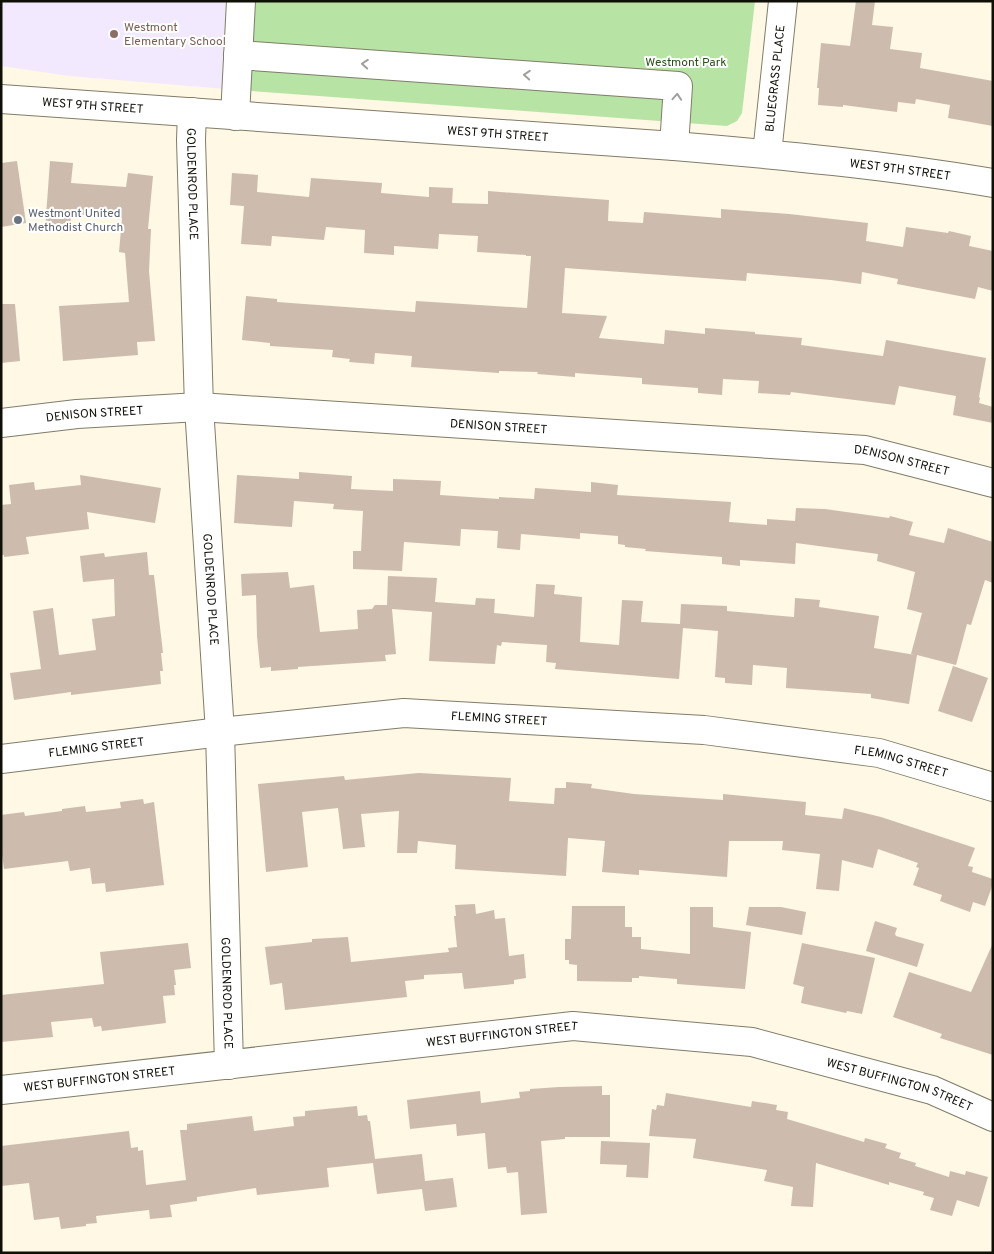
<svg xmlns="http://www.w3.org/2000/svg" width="994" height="1254" viewBox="0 0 994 1254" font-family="Overpass,sans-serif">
  <rect width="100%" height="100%" fill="#fef8e4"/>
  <polygon fill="#f3e9fe" points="1,1 229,1 225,89 69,76 1,66"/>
  <polygon fill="#b7e3a4" points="229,1 755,1 742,113 737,121 727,126 225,89"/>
  <g fill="#cdbbae">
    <polygon points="856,1 875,1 872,25 893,27 890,49 922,53 920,68 993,81 993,126 948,118 950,105 916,99 915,104 898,102 897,112 843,105 843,107 818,105 819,88 817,88 821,43 850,46"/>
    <polygon points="17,161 26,223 1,227 1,163"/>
    <polygon points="50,161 73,163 71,183 126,187 128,173 153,176 148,229 151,229 149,271 155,341 137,342 138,355 63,361 59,306 129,302 125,253 119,252 122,218 71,214 70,232 45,230"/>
    <polygon points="232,173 258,175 257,192 309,197 311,178 382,183 381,193 429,197 429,187 453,188 452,203 488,204 488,191 609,200 608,221 643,223 644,212 721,218 721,209 789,214 868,223 866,241 903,247 906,227 948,233 949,231 971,236 969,246 993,251 993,291 978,287 975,299 897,284 898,279 862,272 861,284 831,280 747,273 746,281 565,268 562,313 607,316 599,338 664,344 665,330 705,334 705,328 755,332 755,334 802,338 801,345 883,356 886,340 986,358 979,397 980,398 979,403 993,407 993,423 953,415 956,396 899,386 895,405 791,392 790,395 758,393 759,381 723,379 722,395 698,393 698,388 642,384 642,378 575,373 575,377 537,374 538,372 499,371 499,373 411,367 412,356 375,353 374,364 349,362 350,359 332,357 333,350 270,346 270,343 242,340 246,296 277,299 277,302 415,312 416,301 527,308 531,256 526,256 526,255 477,252 478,236 439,234 438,249 394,246 394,255 364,253 365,230 326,227 324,240 272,236 271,246 241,244 244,206 230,205"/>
    <polygon points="1,304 15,304 20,361 1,363"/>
    <polygon points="299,472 352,476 351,489 393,491 393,479 441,481 440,495 499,499 499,497 534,499 535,488 591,492 591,482 618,485 617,495 731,502 729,522 767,525 767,519 795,521 796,508 825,509 889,518 890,516 913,522 909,535 944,543 948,528 993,542 993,583 985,580 971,625 967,624 956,665 917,655 909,704 871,698 871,694 786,688 787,668 753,665 752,685 725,683 725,678 715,677 718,631 683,628 679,679 555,669 556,663 546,662 547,645 502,642 501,646 497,645 495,664 429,661 432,612 392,609 396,654 385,655 386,661 298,667 298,669 271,671 271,667 260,668 257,636 256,595 242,596 241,574 288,572 290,588 314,585 320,632 358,629 357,610 372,609 375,605 387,605 388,576 437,578 435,602 475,605 476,598 495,599 494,613 534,617 536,584 555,585 554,594 582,597 580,642 619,645 622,600 643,601 641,622 680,624 681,604 727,606 727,611 794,617 795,598 820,600 819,607 879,616 874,648 915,655 911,654 922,613 907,609 915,572 877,561 878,554 796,543 795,564 740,560 740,566 722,564 722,557 645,551 646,549 625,547 625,545 618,544 618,536 580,533 580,539 521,534 520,550 497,548 498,531 461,529 460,546 404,542 402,571 353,569 353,551 361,551 363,511 333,509 334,504 294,501 292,527 234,523 237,475 299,479"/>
    <polygon points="80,475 161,488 155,523 87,512 89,529 26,537 29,554 4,557 4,555 1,555 1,505 11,504 9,485 34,482 35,490 81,485"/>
    <polygon points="147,552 149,575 154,575 163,653 161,653 163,671 160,671 161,684 71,695 71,692 14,700 10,673 41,669 33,611 53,608 59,655 96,650 92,619 115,616 114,579 83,582 80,556 104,553 105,557"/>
    <polygon points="953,666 988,678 972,722 938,711"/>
    <polygon points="419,773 511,778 509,801 554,804 555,788 566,788 566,782 592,784 591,788 634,794 723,800 723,794 806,802 805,815 842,819 844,808 881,817 975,848 968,866 973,867 972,872 993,879 993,884 985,906 973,902 970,912 940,901 942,895 913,885 919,868 916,867 918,863 878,849 873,868 842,860 839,891 816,889 820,854 782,850 783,841 729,841 727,877 639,870 639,875 602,872 605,841 568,838 566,876 455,869 456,845 418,841 417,853 397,853 399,811 361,814 365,847 343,849 338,808 302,812 308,867 266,872 258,784 344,776 345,780"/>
    <polygon points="143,799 144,804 154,802 164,885 106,892 105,883 92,884 90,868 70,871 68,861 4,869 1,847 1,815 24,812 25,816 62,811 62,809 85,806 86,812 121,808 120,802"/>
    <polygon points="475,904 476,914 494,910 495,919 505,918 509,956 524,954 526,978 514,980 514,984 464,989 462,973 424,975 424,979 405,981 407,997 285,1010 282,983 270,985 265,947 312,942 312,939 348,937 351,962 449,952 448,948 457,947 454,916 456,916 455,905"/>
    <polygon points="572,906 625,906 625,927 632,927 632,937 641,937 641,949 690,954 690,907 713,907 713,927 751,932 745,989 677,984 677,979 639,976 639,978 632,978 632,982 577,981 577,965 569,964 569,960 565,960 565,939 571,939"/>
    <polygon points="749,907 781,907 806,912 802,935 746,925"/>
    <polygon points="875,921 897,928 895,934 896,936 924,944 917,967 866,951"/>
    <polygon points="188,943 191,968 174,970 176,985 174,985 175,995 163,996 166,1023 102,1031 101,1026 94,1027 92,1018 51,1022 53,1037 1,1042 1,995 104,984 100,952"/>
    <polygon points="802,943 875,958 862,1014 847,1011 846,1013 801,1003 804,987 793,984"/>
    <polygon points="993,943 993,1055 940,1038 942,1034 893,1017 909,972 971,992"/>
    <polygon points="602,1086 602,1095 610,1095 610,1137 565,1137 565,1139 541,1141 547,1213 521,1215 518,1172 507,1173 506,1167 488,1169 485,1133 457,1136 456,1124 410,1129 407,1100 480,1091 481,1103 520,1098 519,1092 530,1091 530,1089 559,1087"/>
    <polygon points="666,1093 751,1107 752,1101 777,1105 776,1110 788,1112 787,1119 864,1142 865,1138 887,1144 885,1148 901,1153 899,1158 916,1163 915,1166 949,1177 950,1171 965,1175 966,1171 988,1177 979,1207 957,1200 952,1216 930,1210 934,1198 923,1195 924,1192 889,1182 889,1185 816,1163 813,1207 791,1206 793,1187 764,1181 767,1170 693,1158 696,1139 649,1136 652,1109 656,1110 657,1105 664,1106"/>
    <polygon points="357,1106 358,1116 367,1115 368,1121 370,1121 375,1159 422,1154 425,1181 453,1178 457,1207 425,1211 422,1189 377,1194 373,1163 327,1168 329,1187 257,1195 256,1188 197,1197 197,1201 170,1205 172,1217 150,1219 149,1210 96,1216 97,1223 86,1224 86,1226 61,1229 59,1217 34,1220 29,1183 1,1186 1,1146 129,1131 131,1148 138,1147 138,1151 143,1150 146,1185 186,1180 180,1130 187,1130 187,1124 252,1116 254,1131 294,1126 293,1117 305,1116 305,1111"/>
    <polygon points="601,1141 650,1143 648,1178 626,1177 627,1165 600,1164"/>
  </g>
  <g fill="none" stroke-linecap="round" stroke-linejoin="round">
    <defs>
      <g id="minor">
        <polyline points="238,55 678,86 674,146"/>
        <path id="s1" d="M1,99L674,146C781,155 887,165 993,183"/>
        <path id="s2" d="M192,112L191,140L199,407L220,732L229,1065"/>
        <polyline points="235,116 241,1"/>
        <path id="s3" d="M767,154L783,1"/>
        <path id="s4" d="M1,423L77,414L199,407L865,450L993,483"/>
        <path id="s5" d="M1,759L220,732L404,713L704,730L879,753L993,787"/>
        <path id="s6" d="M1,1090L573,1026L752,1042L932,1090L993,1117"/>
      </g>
    </defs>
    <use href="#minor" stroke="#807c6a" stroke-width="30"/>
    <use href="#minor" stroke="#fff" stroke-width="28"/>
  </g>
  <defs><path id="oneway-chevron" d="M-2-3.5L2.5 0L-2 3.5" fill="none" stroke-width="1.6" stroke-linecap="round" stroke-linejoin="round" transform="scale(1.25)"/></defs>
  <g stroke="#9f9f9c">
    <use href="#oneway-chevron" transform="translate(365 64) rotate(-176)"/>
    <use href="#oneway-chevron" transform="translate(527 75) rotate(-176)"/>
    <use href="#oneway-chevron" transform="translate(677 97) rotate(-86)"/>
  </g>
  <circle fill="#8d6e63" stroke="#fff" stroke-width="2" cx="114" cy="34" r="5"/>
  <circle fill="#6b7280" stroke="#fff" stroke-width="2" cx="18" cy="220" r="5"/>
  <g text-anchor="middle" stroke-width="4" stroke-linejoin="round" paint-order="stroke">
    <g font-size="12" fill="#785e54" stroke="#fff" text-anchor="start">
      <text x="124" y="31">Westmont<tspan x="124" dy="14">Elementary School</tspan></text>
    </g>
    <g font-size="12" fill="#2a4f19" stroke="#fff">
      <text x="686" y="66">Westmont Park</text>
    </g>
    <g font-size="12" fill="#0f0e07" stroke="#fff">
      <text dy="4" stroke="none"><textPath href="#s3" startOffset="76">BLUEGRASS PLACE</textPath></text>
      <text dy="4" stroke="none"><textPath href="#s1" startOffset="92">WEST 9TH STREET</textPath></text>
      <text dy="4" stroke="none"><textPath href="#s1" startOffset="498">WEST 9TH STREET</textPath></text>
      <text dy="4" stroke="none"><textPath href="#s1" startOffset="902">WEST 9TH STREET</textPath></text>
      <text dy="4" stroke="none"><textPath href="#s2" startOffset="72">GOLDENROD PLACE</textPath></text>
      <text dy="4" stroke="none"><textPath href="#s4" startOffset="94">DENISON STREET</textPath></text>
      <text dy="4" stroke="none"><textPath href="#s4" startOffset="499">DENISON STREET</textPath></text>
      <text dy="4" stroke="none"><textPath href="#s4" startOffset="904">DENISON STREET</textPath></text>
      <text dy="4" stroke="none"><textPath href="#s2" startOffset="478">GOLDENROD PLACE</textPath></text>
      <text dy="4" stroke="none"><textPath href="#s5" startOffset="501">FLEMING STREET</textPath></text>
      <text dy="4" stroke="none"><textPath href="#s5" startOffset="96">FLEMING STREET</textPath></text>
      <text dy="4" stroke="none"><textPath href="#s5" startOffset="906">FLEMING STREET</textPath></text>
      <text dy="4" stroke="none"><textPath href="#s2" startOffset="882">GOLDENROD PLACE</textPath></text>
      <text dy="4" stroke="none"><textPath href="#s6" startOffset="504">WEST BUFFINGTON STREET</textPath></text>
      <text dy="4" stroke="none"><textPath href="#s6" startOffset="99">WEST BUFFINGTON STREET</textPath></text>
      <text dy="4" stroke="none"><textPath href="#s6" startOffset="909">WEST BUFFINGTON STREET</textPath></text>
    </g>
    <g font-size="12" fill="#5b616d" stroke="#fff" text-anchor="start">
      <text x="28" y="217">Westmont United<tspan x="28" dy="14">Methodist Church</tspan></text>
    </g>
  </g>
  <rect width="994" height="1254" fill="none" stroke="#0f0e07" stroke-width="5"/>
</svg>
